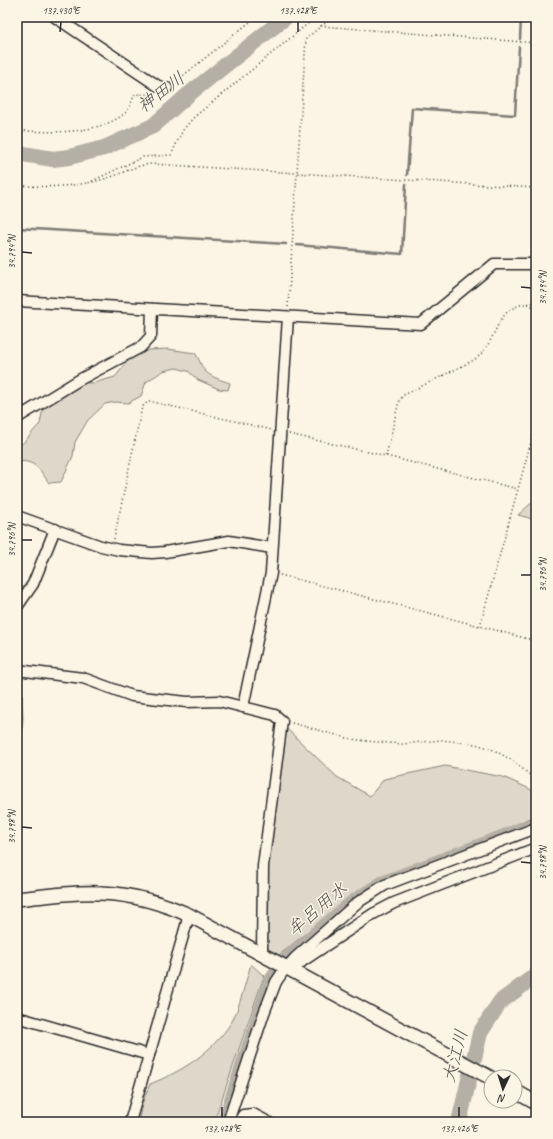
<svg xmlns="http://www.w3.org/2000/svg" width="553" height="1139" viewBox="0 0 553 1139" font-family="Caveat,'Klee One',sans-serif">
  <rect width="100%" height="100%" fill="#fcf5e5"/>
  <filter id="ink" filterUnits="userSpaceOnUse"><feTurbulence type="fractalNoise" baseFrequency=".025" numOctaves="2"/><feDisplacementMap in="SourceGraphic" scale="8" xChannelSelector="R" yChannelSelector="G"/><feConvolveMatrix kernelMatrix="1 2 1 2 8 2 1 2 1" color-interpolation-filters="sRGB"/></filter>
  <g filter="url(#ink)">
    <g fill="#ded8ca" stroke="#84827a">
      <path d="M168,349L195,353C199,358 201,366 204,370C210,377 221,380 230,383L228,390L219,389L198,380L188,371L176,368L163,371L146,382L141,396L128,403L116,402L105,404L88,420L75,442L73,456L61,482L49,483C40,470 34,459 17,462V447C28,441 31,432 40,424L42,413L46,404L80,382L93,383L115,377L131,357L149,350Z"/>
      <polygon points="536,499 536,520 518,515"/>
      <polygon points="17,663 21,664 23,718 17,789"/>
      <polygon points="286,728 337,777 370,796 384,779 445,766 503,777 530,789 536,796 536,815 477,843 428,861 376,885 336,908 272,961 265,955 268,866"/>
      <path d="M251,964L264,976L214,1122H138L143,1101L150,1084C183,1071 211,1053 231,1023C239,1010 246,980 251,964Z"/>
    </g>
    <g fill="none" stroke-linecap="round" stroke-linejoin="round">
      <g stroke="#7d7b74" stroke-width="2.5">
        <polyline points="520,39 521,17"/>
        <polyline points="407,175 412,108 515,115 519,47"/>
        <polyline points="17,228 286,244"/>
        <polyline points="297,245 402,254 406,184"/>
      </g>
      <polyline stroke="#b4b0a5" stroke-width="9" points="221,1122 268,980 281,960 352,899 380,881 536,821"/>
      <g stroke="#b4b0a5" stroke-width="16">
        <polyline points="17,153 53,159 69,157 104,148 153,126 189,94 286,17"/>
        <polyline points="459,1122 480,1033 500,1002 536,975"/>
      </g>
      <defs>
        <g id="minor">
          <polyline points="55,17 158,86 167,88"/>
          <polyline points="17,301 421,324 494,264 536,264"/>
          <polyline points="17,418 79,380 141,347 151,336 152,309"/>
          <polyline points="17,516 101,546 119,550 152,553 165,552 229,541 272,548"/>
          <polyline points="17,607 33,584 55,529"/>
          <polyline points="17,670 83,678 132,696 187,702 219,701 275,715 282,721 263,866 262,954"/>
          <polyline points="243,707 271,573 288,317"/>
          <polyline points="291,971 304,960 373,914 394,903 536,848"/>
          <polyline points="17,1017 149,1055"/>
          <polyline points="130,1122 189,915"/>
          <polyline points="228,1122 264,1013 276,982 282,973 295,958 357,903 385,885 536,828"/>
          <polyline points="239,1122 243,1115 253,1114 268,1122"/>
        </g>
        <g id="tertiary">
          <path d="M17,899C85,891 125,886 189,915L491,1078"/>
          <polyline points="515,1091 536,1103"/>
        </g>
      </defs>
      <use href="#minor" stroke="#2b2b2b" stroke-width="13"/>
      <use href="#tertiary" stroke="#2b2b2b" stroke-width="16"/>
      <g stroke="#2b2b2b" stroke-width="1.5" stroke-dasharray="1 3" stroke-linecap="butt">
        <polyline points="321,26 334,17"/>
        <polyline points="174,83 256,17"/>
        <path d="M17,130C49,133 99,135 125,113C130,109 132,99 135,94L155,95"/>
        <polyline points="92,181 143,157 171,155 183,130 193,118 316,17"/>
        <path d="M17,185C49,188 77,187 108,178C123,173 136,165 152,164L536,188"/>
        <polyline points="528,304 536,308"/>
        <polyline points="288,307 306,39 321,26 536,43"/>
        <polyline points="289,434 386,456 518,489"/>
        <path d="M386,456L399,401L404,395L474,360C502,340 491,303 536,303"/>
        <polyline points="114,539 142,407 149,401 272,430"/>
        <polyline points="280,575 480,626 536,641"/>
        <polyline points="480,626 536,424"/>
        <polyline points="292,723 351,739 366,741 402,744 442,740 476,744 494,750 513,761 536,780"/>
      </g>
      <use href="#minor" stroke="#fcf5e5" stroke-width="10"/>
      <use href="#tertiary" stroke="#fcf5e5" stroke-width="13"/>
    </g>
  </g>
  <path fill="none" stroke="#2b2b2b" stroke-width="1.5" d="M60,32L61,22M298,32V22M22,252L32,253M521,287L531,288M22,540H32M521,575H531M22,827L32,828M521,862L531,863M222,1117V1107M459,1117V1107"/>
  <g text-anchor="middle" stroke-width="3" stroke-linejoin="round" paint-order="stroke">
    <g font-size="18" font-style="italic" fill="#545350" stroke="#fcf5e5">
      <text transform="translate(161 92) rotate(-37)" y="6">神田川</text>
      <text transform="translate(317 909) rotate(-40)" y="6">牟呂用水</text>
      <text transform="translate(455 1056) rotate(-75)" y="6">大江川</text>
    </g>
  </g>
  <rect width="553" height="1139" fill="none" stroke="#fcf5e5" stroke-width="44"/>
  <g transform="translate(503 1089) rotate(184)"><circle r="19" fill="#fcf5e5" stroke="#a8a49b"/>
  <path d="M0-3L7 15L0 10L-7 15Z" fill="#2b2b2b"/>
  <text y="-6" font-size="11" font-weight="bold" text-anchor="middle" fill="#2b2b2b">N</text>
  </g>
  <rect x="22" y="22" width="509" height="1095" fill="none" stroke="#2b2b2b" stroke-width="1.5"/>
  <g font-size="10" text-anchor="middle" fill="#2b2b2b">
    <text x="61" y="14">137.430°E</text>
    <text x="298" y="14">137.428°E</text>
    <text transform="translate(11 252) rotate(-90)" y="4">34.794°N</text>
    <text transform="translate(542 288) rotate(-90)" y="4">34.794°N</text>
    <text transform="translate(11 540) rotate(-90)" y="4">34.796°N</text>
    <text transform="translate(542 575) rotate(-90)" y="4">34.796°N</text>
    <text transform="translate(11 827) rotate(-90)" y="4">34.798°N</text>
    <text transform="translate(542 863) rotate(-90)" y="4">34.798°N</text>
    <text x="222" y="1132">137.428°E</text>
    <text x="459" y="1132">137.426°E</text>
  </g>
</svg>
